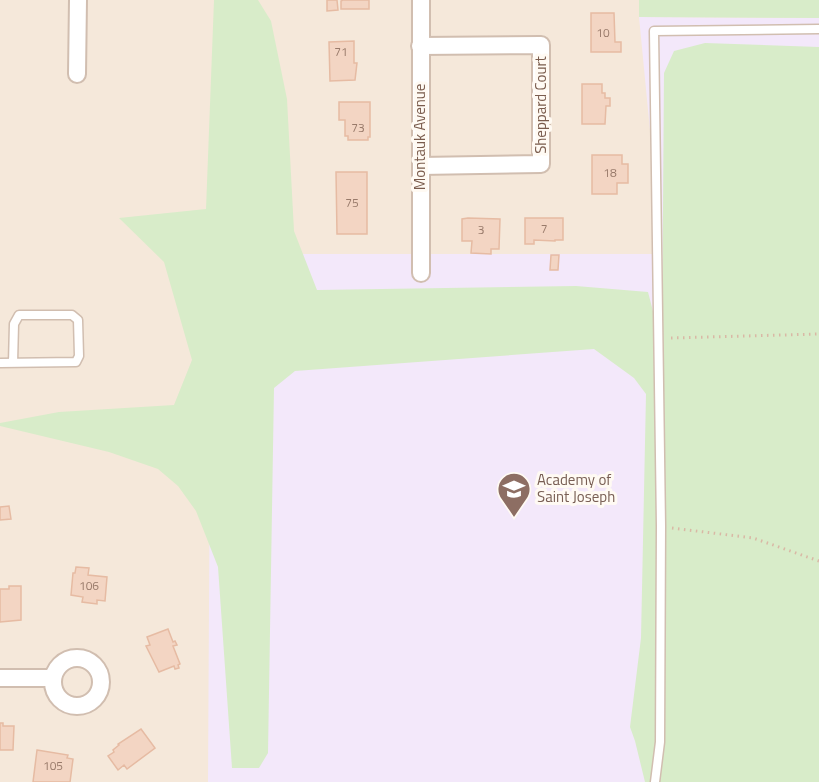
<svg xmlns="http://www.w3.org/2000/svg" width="819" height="782" viewBox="0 0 819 782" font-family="'Titillium Web',sans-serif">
  <rect width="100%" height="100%" fill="#fdf6ec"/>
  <rect fill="#f5e8da" x="0" y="0" width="819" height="782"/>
  <polygon fill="#f3e8fa" points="639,17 819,18 819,782 208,782 211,254 662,254"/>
  <g fill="#d8ecc9">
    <polygon points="214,0 258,0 271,21 287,99 294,231 317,290 576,286 648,292 662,346 664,73 674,51 705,43 819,47 819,782 645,782 635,741 630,727 641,638 646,394 634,378 594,349 295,371 274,388 268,753 259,768 232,768 218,567 196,511 178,486 158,469 109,452 0,426 0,423 59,412 174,405 192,360 164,262 119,218 206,209"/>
    <polygon points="639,0 819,0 819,18 639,17"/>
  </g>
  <g fill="#f3d5c3" stroke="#e6bba3" stroke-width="1.5">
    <polygon points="327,0 337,0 338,10 327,11"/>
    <polygon points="343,0 369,0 369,9 341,9 341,1"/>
    <polygon points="591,13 614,13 615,42 621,42 621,52 591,52"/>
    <polygon points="354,41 354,63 357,63 355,80 330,81 329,42"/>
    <polygon points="582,84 602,84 602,93 605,93 605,98 610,98 610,106 606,106 605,124 582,124"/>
    <polygon points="339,102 370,102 370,137 368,137 368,140 348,140 348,136 345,136 345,120 339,120"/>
    <polygon points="592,155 622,155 622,164 628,164 628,183 617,183 617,194 592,194"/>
    <polygon points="336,172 367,172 367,234 337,234"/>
    <polygon points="468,218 500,219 499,249 491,249 491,254 471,253 472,241 462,241 462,219"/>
    <polygon points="525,218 563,218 563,240 555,240 555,241 534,240 534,244 525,244"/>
    <polygon points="551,255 559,255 558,270 550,270"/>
    <polygon points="9,506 11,519 0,520 0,507"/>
    <polygon points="76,567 89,568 88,575 107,577 105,601 97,600 97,604 82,602 83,597 71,595 73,573 75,573"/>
    <polygon points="9,586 21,586 21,620 0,622 0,589 9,589"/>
    <polygon points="168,629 173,642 175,641 177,645 173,646 180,664 178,665 179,668 175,669 174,666 159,672 146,646 150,645 147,637"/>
    <polygon points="0,723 3,723 3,726 14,726 13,750 0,750"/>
    <polygon points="141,729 155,748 127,769 124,765 118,770 108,756 114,752 113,750 119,745 118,744"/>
    <polygon points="37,750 68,755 67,758 73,759 70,782 33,782"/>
  </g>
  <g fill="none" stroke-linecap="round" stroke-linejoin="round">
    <defs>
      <g id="service">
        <polyline points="0,363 76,362 79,356 78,320 72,315 19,315 14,324 13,363"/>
        <polyline points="655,782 660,742 661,526 654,31 819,29"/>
      </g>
      <g id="minor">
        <polyline points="420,46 541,45 541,164 421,166"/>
        <polyline points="77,74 78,0"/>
        <polyline points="421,273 421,0"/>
        <circle cx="77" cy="682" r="24"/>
        <polyline points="0,678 52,678"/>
      </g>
    </defs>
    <use href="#service" stroke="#d1beb0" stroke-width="11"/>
    <use href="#minor" stroke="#d1beb0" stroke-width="20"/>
    <g stroke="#d9b8a5" stroke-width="3" stroke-dasharray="1.5 4.5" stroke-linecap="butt">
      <polyline points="671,338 819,334"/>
      <polyline points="672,528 753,538 819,561"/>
    </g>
    <use href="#service" stroke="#fff" stroke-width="8"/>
    <use href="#minor" stroke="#fff" stroke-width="16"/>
  </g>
  <defs>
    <symbol id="school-pin" viewBox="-11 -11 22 30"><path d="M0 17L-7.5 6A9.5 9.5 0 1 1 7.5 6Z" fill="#8d6e63" stroke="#fffaf3"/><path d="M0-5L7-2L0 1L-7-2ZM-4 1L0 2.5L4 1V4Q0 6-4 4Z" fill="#fff"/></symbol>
  </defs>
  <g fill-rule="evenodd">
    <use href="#school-pin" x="495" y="470" width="38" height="52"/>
  </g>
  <g text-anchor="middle" stroke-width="6" stroke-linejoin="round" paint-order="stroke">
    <g font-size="12" fill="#987a6a">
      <text x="603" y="37">10</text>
      <text x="341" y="56">71</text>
      <text x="358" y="132">73</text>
      <text x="610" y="177">18</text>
      <text x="352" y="207">75</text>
      <text x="544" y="233">7</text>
      <text x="481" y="234">3</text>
      <text x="89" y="590">106</text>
      <text x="53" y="770">105</text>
    </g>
    <g font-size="15" fill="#7a5c4d" stroke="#fffaf3">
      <text transform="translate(541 105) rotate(-90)" y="5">Sheppard Court</text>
      <text transform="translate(420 137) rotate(-90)" y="5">Montauk Avenue</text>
    </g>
    <g font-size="15" fill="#785e54" stroke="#fffaf3" text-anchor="start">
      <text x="537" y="485">Academy of<tspan x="537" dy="17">Saint Joseph</tspan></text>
    </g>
  </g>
</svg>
